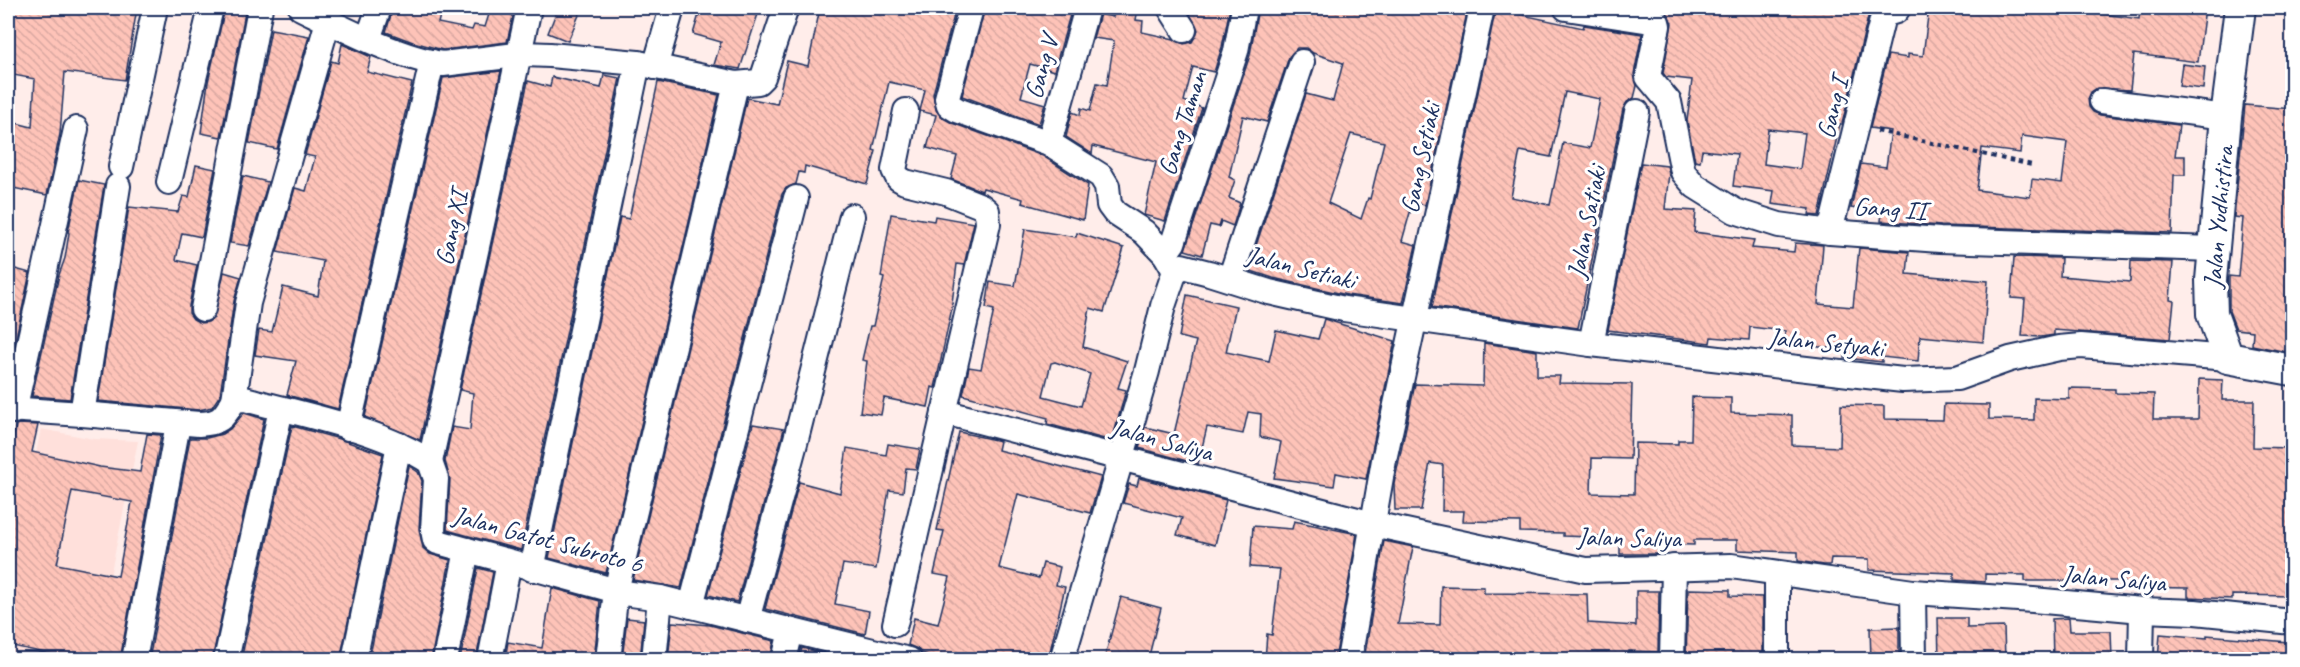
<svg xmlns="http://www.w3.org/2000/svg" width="2300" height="667" viewBox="0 0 2300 667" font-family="Caveat,sans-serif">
  <defs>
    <pattern id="building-back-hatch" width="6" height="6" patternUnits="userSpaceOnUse" patternTransform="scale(1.5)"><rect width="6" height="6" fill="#fec3b8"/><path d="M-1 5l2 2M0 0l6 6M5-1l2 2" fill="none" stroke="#d9a8a1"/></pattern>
  </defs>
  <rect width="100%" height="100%" fill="#ffedea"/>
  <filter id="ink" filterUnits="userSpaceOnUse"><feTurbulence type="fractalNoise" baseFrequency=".0167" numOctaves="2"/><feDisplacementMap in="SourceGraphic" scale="12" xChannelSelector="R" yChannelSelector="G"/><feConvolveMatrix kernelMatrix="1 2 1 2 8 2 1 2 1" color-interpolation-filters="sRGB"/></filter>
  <g filter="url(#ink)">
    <polygon fill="#ffe0db" points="41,429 94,439 138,441 93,659 53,659 8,650 8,592"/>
    <g fill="url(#building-back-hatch)" stroke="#1b2f5e" stroke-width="1.5" fill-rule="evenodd">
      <polygon points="8,8 39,8 69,13 70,8 137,8 125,80 65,72 60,134 47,195 8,187 8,121 32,127 35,79 8,74"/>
      <polygon points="225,8 246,8 221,137 201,133 208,82"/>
      <polygon points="393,8 442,8 438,23 472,30 474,25 485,27 491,8 515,8 507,42 443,50 413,42 386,32"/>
      <polygon points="558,8 582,8 568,41 548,33"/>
      <polygon points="701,8 760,8 740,69 714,65 721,42 693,34"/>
      <polygon points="820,8 956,8 933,94 936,110 941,117 952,123 1043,156 1088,185 1083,220 1022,203 1023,199 983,188 982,191 951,179 957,156 927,148 936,115 920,111 925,90 889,82 873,150 876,151 867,184 805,166 804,173 799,172 796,184 786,188 782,194 681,588 633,580 747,98 777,104 787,61 808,66"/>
      <polygon points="985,8 1072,8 1054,71 1030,64 1021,97 1045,104 1039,124 962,96"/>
      <polygon points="1115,8 1138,8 1136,20 1143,21 1142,32 1174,39 1184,44 1192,42 1198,30 1187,8 1230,8 1222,47 1214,72 1193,67 1184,101 1202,108 1165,221 1144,215 1156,162 1093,146 1092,154 1066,137 1072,112 1080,115 1081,108 1090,111 1097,83 1107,85 1114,41 1093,38 1100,14 1113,17"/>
      <path d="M1258,8H1468L1425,205L1413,202L1402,241L1416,245L1403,303L1347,295L1273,278L1248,270L1306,94L1333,101L1343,63L1313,53L1306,48H1297L1289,57L1267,122L1243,116L1229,177L1235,180L1229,198L1240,203L1233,226L1221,221L1219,227L1210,225L1202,255L1185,250L1250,55ZM1351,134L1384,142L1370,199L1368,198L1361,219L1328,203Z"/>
      <path d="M1496,8H1518V14L1583,28L1584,25L1642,34L1634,74L1637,86L1634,98L1627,102L1623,109L1578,328L1432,307ZM1565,92L1600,99L1590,148L1563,143L1550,205L1511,197L1520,151L1551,157Z"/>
      <path d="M1656,8H1685L1721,12L1722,8H1873L1868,17L1842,124H1840L1819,216L1809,215L1810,209L1772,204L1774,191L1733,186L1737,154L1702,150L1700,162L1695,161L1687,121L1692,80L1666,77L1663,73L1672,23L1667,12ZM1768,129L1805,133L1800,169L1764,164Z"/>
      <path d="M1929,8H2074L2073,10L2139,19L2140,8H2205L2198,62L2134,54L2130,90L2097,88L2091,92L2088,99L2089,107L2093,112L2100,115L2179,125L2175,156H2185V175H2174L2172,233L1941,226L1881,221L1882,212L1851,208L1861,164L1886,167L1891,131L1870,128L1888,55L1908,58V54L1923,56ZM2022,136L2067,142L2062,183L2032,179L2030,197L1977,190L1982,148L2020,153Z"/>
      <polygon points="271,29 309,36 277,149 249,143"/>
      <polygon points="342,44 371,57 367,72 412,83 338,409 287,395 296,361 255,355 259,330 272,332 283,287 318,296 323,261 277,252 295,188 306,191 315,157 305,155 331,61 338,63"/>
      <polygon points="2182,64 2205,67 2203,89 2179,86"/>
      <polygon points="501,71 420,440 365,417 443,78"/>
      <polygon points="604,75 620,78 521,550 447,530 450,479 445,461 452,427 470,430 473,393 460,390 528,81 550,87 552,77 601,88"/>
      <polygon points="658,82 719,95 606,573 549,558 620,217 629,219"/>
      <polygon points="2245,105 2292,109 2292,353 2252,345 2253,331 2236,329 2229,311 2229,276 2238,277 2243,218 2234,217"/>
      <polygon points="1641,163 1667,166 1669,173 1665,209 1696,211 1694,232 1754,240 1752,248 1794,252 1795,243 1823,245 1818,304 1853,307 1859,248 1909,252 1907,274 1988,281 1983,342 1920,336 1918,361 1882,357 1882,362 1845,358 1846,350 1784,343 1785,331 1750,327 1749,340 1711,337 1710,343 1608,330"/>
      <polygon points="196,165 215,169 202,237 182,233 176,260 197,265 189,306 189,313 193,319 201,323 208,322 214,318 224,272 241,277 234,301 220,395 212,407 199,410 98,401 129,207 178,212 183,196 189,197"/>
      <polygon points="243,176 268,182 249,246 230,243"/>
      <polygon points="79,180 104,185 70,399 32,396 59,275 65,258 69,233 68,232"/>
      <polygon points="891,214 934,221 935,216 974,223 964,265 957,264 952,303 953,303 935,388 932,387 928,407 884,398 881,415 860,412 867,361 862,360 870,326 873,326 884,278 881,277"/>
      <path d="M1025,229L1076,237L1077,233L1124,248L1104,312L1090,308L1083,347L1127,361L1118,388L1126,390L1112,441L1047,424L1048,418L963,395L969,367L981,369L994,310L986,308L990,282L1015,286ZM1055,362L1090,374L1081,406L1043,396L1051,363Z"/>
      <polygon points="2014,257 2061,258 2060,276 2130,282 2131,261 2173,262 2170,300 2174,301 2170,339 2054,330 2054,335 2041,337 2022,336 2025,299 2011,298"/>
      <polygon points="8,267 30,273 8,374"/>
      <polygon points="1187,295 1236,306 1226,352 1269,361 1276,330 1318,339 1324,319 1395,341 1366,479 1336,473 1334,486 1274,478 1281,442 1260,437 1261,414 1248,412 1243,434 1207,427 1198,464 1139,448 1145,427 1174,434 1196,341 1179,337"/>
      <polygon points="1484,343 1537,351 1537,376 1560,376 1559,383 1632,384 1630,459 1592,458 1591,493 1634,494 1635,443 1678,444 1678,440 1691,440 1692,397 1731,398 1731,413 1792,415 1792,445 1840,447 1841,405 1884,406 1884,419 1943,420 1944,404 1989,405 1989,419 2034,420 2034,398 2069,399 2069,388 2115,389 2115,393 2154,394 2153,419 2198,419 2199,379 2223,380 2222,400 2254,400 2253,447 2290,448 2289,504 2292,504 2292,596 2232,595 2232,599 2188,597 2188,588 2124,587 2124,581 2025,581 2025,575 1985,574 1985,582 1954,580 1954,573 1869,570 1869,559 1831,558 1830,565 1823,565 1798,561 1798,552 1737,550 1737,540 1694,540 1694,545 1658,544 1658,554 1620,554 1620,538 1563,536 1563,533 1520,532 1520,522 1463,521 1464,511 1442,511 1443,465 1430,463 1421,510 1395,510 1394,484 1415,384 1483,386"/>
      <polygon points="244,413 264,419 212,660 149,660 190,438 207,438 222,434 230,429"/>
      <path d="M19,424L38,425L32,452L100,467L140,472L147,434L161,435L120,660H77L8,645V468L16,425ZM72,491L132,502L118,576L57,564Z"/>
      <polygon points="753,424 784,429 737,602 708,595"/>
      <polygon points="292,426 336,438 383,454 340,660 241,660"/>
      <polygon points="959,432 1000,441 998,450 1101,477 1090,513 1018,494 999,568 1039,578 1043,563 1060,567 1056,585 1065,587 1048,660 948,660 921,653 918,649 908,645 914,618 938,624 950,577 934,574 944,531 937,530"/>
      <polygon points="888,444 920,449 916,469 906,468 903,492 889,490 876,569 843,564 835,604 869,611 865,634 765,609 799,482 840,493 847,448 886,455"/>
      <polygon points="409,466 418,472 422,481 419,529 423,548 430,554 450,560 431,660 369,660"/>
      <polygon points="1139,478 1226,500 1215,545 1177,535 1182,518 1123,503 1129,484 1137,486"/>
      <polygon points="1294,521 1357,534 1335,660 1265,660 1267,634 1272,635 1280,569 1250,567 1253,526 1292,529"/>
      <polygon points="1384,541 1413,547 1398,624 1440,625 1441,586 1484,587 1484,593 1587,594 1588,623 1636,626 1636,591 1659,591 1658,652 1629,651 1629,655 1590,654 1590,660 1364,660"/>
      <polygon points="478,568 493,572 476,660 460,660"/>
      <polygon points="552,588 600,601 594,660 505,660 508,642 542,648"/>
      <polygon points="1688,589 1730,590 1730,596 1763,597 1763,660 1686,660"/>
      <polygon points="1121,597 1161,608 1148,660 1104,660"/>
      <polygon points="627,618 644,620 640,660 622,660"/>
      <polygon points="1938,618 1967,618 1967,628 2004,627 2005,660 1939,660"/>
      <polygon points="2069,618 2070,631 2111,631 2112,660 2053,660 2052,619"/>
      <polygon points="672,622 710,625 774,641 770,660 668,660"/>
      <polygon points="1899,627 1899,660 1871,660 1870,628"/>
      <polygon points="2160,634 2207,638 2207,635 2288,642 2287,660 2196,658 2195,660 2158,660"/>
      <polygon points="802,648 845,659 844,660 799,660"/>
    </g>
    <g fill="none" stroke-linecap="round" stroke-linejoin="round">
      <defs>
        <g id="minor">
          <path d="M301,8C340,27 401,59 443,64L524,54L550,55L638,63L736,84L616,591L608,660"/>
          <polyline points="971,8 947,98 949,105 957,110 1049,143 1101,176 1107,186 1109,205 1115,213 1144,232 1165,254 1175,271"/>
          <polyline points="1170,8 1184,30"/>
          <polyline points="1566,8 1657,22 1658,26 1648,77 1669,102 1683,172 1695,186 1735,211 1779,225 1830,232 1940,240 2214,249"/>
          <polyline points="368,39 379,8"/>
          <polyline points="655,67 672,8"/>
          <polyline points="736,84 758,82 763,77 786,8"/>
          <polyline points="2102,101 2226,117"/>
          <polyline points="1049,143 1087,8"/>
          <polyline points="121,167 155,8"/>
          <polyline points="169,182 211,8"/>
          <polyline points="1830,232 1882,20 1886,14 1896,11 1898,8"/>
          <polyline points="1165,254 1173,243 1236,51 1244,8"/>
          <polyline points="1175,271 1182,266 1209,273 1269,292 1344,309 1591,344 1867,376 1903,380 1957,378 2010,359 2059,348 2081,346 2228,358"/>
          <polyline points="1230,279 1302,62"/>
          <polyline points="203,309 260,8"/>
          <polyline points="1591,344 1637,112"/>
          <polyline points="234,400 248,303 328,21"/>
          <path d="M8,409L82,414L199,424C221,423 223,418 234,400L245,399C303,415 380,429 430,462L436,479L433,530L435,540L438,542L624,593L660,598L909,660"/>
          <polyline points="14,411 76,129"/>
          <polyline points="944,412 1373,524 1586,570 1731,566 1913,592 2033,600 2142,610 2195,612 2292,622"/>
          <polyline points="82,414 118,186"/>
          <polyline points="348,428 432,62"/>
          <polyline points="430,462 529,8"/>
          <polyline points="532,569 638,63"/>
          <polyline points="1913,592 1914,660"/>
          <polyline points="691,606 796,198"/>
          <polyline points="747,620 795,443 852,216"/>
          <polyline points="895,624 988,224 987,211 981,206 946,192 905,182 898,178 894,170 906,111"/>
          <polyline points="134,660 178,424"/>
          <polyline points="226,660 281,409"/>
          <polyline points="354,660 399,445"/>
          <polyline points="445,660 467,550"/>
          <polyline points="490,660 509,562"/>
          <polyline points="654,660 660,598"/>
          <polyline points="784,660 791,631"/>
          <polyline points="1062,660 1147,371 1163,306 1175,271"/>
          <polyline points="1349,660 1384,460 1482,8"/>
          <polyline points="1672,660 1674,567"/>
          <polyline points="1777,660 1777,573"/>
          <polyline points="2141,660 2142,610"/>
        </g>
        <polyline id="tertiary" points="2240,8 2226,117 2211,280 2212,314 2228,358 2292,370"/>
      </defs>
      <use href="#minor" stroke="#1b2f5e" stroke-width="28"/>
      <use href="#tertiary" stroke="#1b2f5e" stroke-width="34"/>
      <polyline stroke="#1b2f5e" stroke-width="4" stroke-dasharray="4.5 4.5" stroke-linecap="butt" points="1877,131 2032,165"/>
      <use href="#minor" stroke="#fff" stroke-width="24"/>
      <use href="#tertiary" stroke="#fff" stroke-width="30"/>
    </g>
  </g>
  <g text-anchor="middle" stroke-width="6" stroke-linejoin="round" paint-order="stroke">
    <g font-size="26" fill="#1b2f5e" stroke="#fff">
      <text transform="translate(1041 67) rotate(-74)" y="9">Gang V</text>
      <text transform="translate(1832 108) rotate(-76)" y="9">Gang I</text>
      <text transform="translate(1182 123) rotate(-72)" y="9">Gang Taman</text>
      <text transform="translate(1420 158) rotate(-78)" y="9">Gang Setiaki</text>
      <text transform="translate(1890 208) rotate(4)" y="9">Gang II</text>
      <text transform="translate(2218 217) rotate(-85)" y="9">Jalan Yudhistira</text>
      <text transform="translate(1586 222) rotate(-79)" y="9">Jalan Satiaki</text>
      <text transform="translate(451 228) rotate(-78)" y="9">Gang XI</text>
      <text transform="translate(1301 267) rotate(14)" y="9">Jalan Setiaki</text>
      <text transform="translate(1826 342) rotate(6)" y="9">Jalan Setyaki</text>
      <text transform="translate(1162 439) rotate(15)" y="9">Jalan Saliya</text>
      <text transform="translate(1629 537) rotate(1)" y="9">Jalan Saliya</text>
      <text transform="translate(548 539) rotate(15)" y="9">Jalan Gatot Subroto 6</text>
      <text transform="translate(2114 578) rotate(5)" y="9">Jalan Saliya</text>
    </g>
  </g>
  <rect width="2300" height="667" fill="none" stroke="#fff" stroke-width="30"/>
  <rect x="15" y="15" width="2270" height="637" fill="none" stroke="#1b2f5e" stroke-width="2" filter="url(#ink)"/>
</svg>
